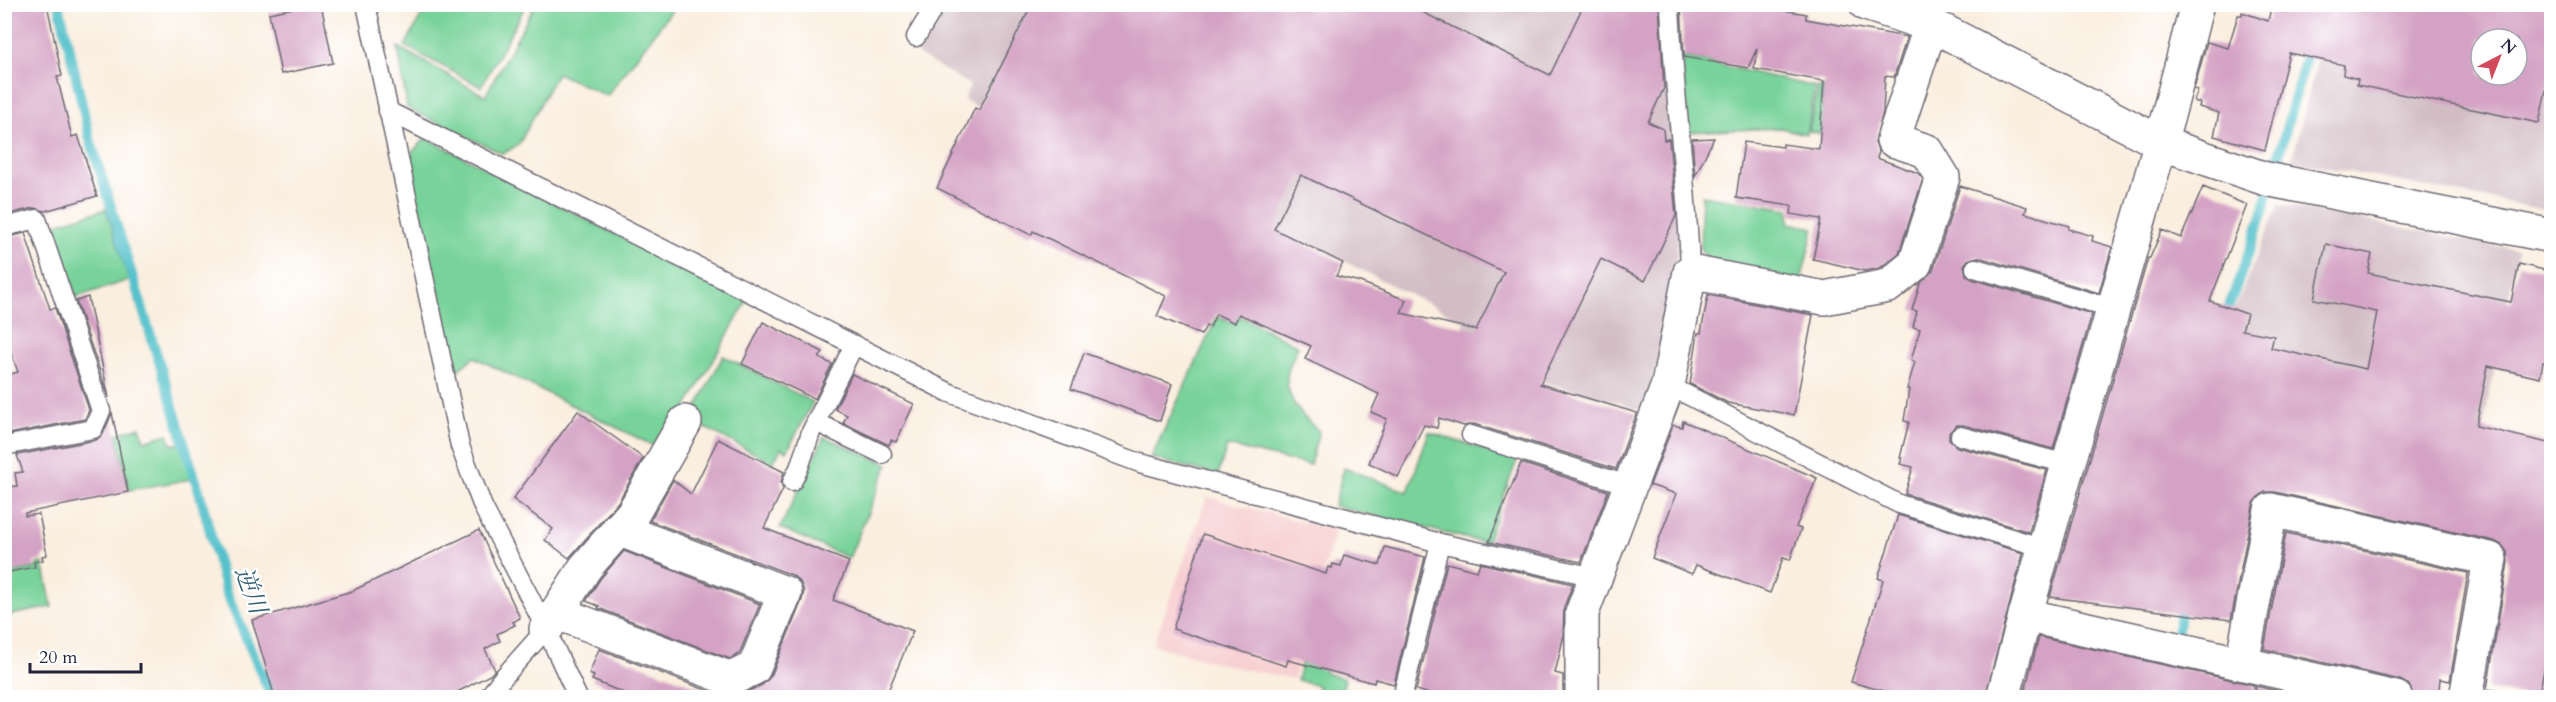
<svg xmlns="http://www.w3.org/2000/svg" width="2556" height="702" viewBox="0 0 2556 702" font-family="Cardo,'Noto Serif JP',serif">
  <rect width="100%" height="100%" fill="#fff"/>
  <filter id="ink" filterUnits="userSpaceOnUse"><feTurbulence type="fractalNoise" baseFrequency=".0167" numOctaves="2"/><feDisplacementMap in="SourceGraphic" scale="12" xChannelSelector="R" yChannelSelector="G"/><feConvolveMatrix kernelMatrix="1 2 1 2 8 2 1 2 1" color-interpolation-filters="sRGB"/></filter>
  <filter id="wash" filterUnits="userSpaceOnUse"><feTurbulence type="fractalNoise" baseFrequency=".008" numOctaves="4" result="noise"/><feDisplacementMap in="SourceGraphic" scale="24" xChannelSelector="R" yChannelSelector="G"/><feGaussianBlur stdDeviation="1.35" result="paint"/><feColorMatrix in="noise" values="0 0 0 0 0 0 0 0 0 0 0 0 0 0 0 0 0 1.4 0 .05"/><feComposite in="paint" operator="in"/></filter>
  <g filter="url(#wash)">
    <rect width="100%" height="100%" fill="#faeedf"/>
    <polygon fill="#f7cfd0" points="1207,497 1335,530 1294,679 1233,667 1153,645"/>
    <g fill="#d2bdc5" fill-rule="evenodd">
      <polygon points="949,5 1661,5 1680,214 1675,277 1647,413 1620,403 1454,357 1465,322 1304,241 1302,244 1086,163 964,100 970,85 917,54"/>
      <path d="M2551,5V211L2292,161L2320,50ZM2481,39H2517V75H2481Z"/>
      <polygon points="2279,204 2518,250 2476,463 2216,373 2234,310"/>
    </g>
    <g fill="#78d39a" stroke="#4d7a6a" stroke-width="1.5">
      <polygon points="427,5 427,4 526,5 481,87 405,46"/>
      <polygon points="535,5 676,5 607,96 557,73 519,144 503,154 407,108 398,47 485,96"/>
      <polygon points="1681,56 1815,87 1807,134 1780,128 1689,132"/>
      <polygon points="1818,87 1823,87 1821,108 1829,109 1840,139 1809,131"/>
      <polygon points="426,138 747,301 662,450 474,357 457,371 408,156"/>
      <polygon points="1702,195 1789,209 1789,223 1814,228 1801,281 1709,261 1700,248"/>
      <polygon points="106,209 129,280 76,297 53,225"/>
      <path d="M1239,316L1298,346C1295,355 1287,368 1287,378C1287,400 1303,418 1319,431L1310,465L1227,446L1218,475L1151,458L1217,317L1235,324Z"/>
      <polygon points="723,356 813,402 787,451 781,448 773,463 690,420"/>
      <polygon points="140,427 144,441 168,434 172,445 180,443 192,479 129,490 117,434"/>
      <polygon points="1429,432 1517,460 1486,543 1334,506 1344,468 1408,492"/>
      <polygon points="824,437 888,464 849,558 780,528"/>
      <polygon points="43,563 52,607 5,616 5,579 9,578 8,573 37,568 37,564"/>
      <polygon points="1302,661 1326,667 1325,673 1345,679 1340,698 1316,697 1319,686 1297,680"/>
    </g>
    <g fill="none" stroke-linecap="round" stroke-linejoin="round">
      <g stroke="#54c1cb" stroke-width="10">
        <polyline points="59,4 90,139 200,494 226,592 272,698"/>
        <polyline points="2224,320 2261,219 2310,43"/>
        <polyline points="2170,681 2182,601"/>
      </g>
    </g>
    <g id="blocks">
      <g fill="#d4a2c4" fill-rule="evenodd">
        <polygon points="4,4 47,4 62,76 57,77 72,137 78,135 97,196 45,211 34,208 4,215"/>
        <polygon points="313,4 321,4 333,63 281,74 269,13"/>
        <path d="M1032,4H1406L1550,75L1584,4H1659L1664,88L1648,122L1663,129L1664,140L1669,139L1676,216L1645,281L1601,259L1540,384L1637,413L1616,469L1474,424L1464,426L1439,418L1437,428L1424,425L1398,477L1369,463L1387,419L1371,412L1379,394L1305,359L1311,346L1239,314L1235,323L1216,314L1210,327L1206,326L1201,335L1157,316L1166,296L1033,231L1031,235L937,188L975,108L979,110ZM1301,175L1504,272L1476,330L1401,313L1406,300L1360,282L1336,276L1343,263L1274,229Z"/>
        <polygon points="1681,4 1772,4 1772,8 1806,14 1806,19 1907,37 1894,77 1885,76 1883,112 1875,143 1879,152 1877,158 1918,173 1923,179 1899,253 1880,268 1865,271 1813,259 1821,219 1791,214 1792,206 1736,198 1744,142 1783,147 1783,144 1819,149 1824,81 1754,69 1757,48 1748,68 1684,57"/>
        <path d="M2272,4H2552V62L2539,123L2357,85L2358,79L2343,75L2344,65L2289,53L2265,150L2214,136L2219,113L2199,107L2200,103L2194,101L2198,90L2194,89L2207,42L2228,48L2238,15H2242V12L2268,21ZM2481,39H2517V75H2481Z"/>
        <polygon points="1714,138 1695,176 1692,139"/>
        <polygon points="1960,186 2027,207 2025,213 2069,226 2068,229 2093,236 2092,241 2112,247 2099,293 1978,257 1968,260 1964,265 1966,275 1972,279 2092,314 2053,449 1963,425 1956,425 1949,433 1949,440 1957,447 2047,470 2029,532 1905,494 1913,467 1900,464 1902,458 1900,458 1909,422 1904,421 1909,389 1907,389 1915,362 1911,360 1920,329 1913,327 1917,311 1912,310 1920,284 1933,270"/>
        <polygon points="2203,187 2247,205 2210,301 2247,314 2242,330 2274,336 2271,348 2366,369 2377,312 2314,299 2326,244 2372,254 2368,273 2511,302 2519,264 2552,272 2552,363 2543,362 2540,378 2488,366 2476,426 2552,444 2552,634 2538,698 2487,689 2508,562 2507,552 2502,545 2494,541 2275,492 2265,492 2257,498 2253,506 2231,620 2050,597 2148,258 2150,258 2162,230 2181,238"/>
        <polygon points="25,233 50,309 55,308 89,410 85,419 9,434 4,420 4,376 18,372 4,333 4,238"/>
        <polygon points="1708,295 1813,315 1794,415 1728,403 1690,384 1698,333 1701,333"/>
        <polygon points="88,297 109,398 76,301"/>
        <polygon points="763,322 823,352 819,358 832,364 815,399 742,364"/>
        <polygon points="1084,353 1172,384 1160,421 1071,389"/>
        <polygon points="852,374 914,404 896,442 891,440 889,445 843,423 847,415 835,409"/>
        <polygon points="578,411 643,458 618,502 569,558 545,540 553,529 513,499"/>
        <polygon points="112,413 128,492 25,513 25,516 39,514 47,555 42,556 43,560 34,562 35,567 4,573 4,487 17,486 15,473 23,472 17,455 96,440 103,434"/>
        <polygon points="1683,421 1817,478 1796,527 1801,529 1790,560 1783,558 1770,593 1696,565 1692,574 1652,558 1676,494 1650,485 1673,425 1682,427"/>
        <polygon points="718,439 784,472 781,482 783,489 764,528 849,562 833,600 913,631 885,698 733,698 762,685 771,676 802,600 804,591 800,582 792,575 650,521 673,480 691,494"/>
        <polygon points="1521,463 1608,491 1581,562 1489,542"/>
        <polygon points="1898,515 2023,553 1985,698 1909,698 1851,682 1883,580 1878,578"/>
        <polygon points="479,530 520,618 513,622 515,625 497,634 500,641 485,649 495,670 490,675 446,698 275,698 252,620 352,591"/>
        <polygon points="2286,533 2468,573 2450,681 2440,679 2438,698 2414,698 2409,685 2400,680 2264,649"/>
        <polygon points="1203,534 1326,574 1328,567 1332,568 1333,564 1341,566 1344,555 1380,565 1385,547 1425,557 1394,684 1375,679 1374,683 1288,660 1286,666 1173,629"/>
        <polygon points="624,551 760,604 739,654 730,659 598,608 599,606 586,601 600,579"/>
        <polygon points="1447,563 1477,571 1480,563 1573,584 1564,607 1563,639 1556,669 1555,673 1563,675 1563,698 1444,698 1416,690"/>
        <polygon points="2039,637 2254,685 2253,698 2023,698"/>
        <polygon points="599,649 724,697 730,698 636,698 592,680 594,676 589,674"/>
        <polygon points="2256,686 2308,698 2254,698"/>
      </g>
    </g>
  </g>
  <g filter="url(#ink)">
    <use href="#blocks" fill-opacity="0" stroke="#6e6974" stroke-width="1.5"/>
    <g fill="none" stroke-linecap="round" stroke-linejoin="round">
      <defs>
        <g id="lane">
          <polyline points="366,4 460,446 483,507 546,629 578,698"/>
          <path d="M1670,4C1673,94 1688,182 1690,272"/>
          <polyline points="916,37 936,4"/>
          <polyline points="388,111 950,393 1140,463 1440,543 1595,577"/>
          <polyline points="4,227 37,219 101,411 93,429 4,446"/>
          <polyline points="1975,268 2114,309"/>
          <polyline points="1668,385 1899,504 2044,548"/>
          <polyline points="816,422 882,454"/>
          <polyline points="1471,435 1631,486"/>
          <polyline points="1960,436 2067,464"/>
          <polyline points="792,482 799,468 811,432 854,345"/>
          <polyline points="488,698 500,681 546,629"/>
          <polyline points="1402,698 1440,543"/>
        </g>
        <g id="street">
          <polyline points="1866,4 1936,27 2163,144 2266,179 2552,236"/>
          <polyline points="558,613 731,679 754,668 785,593 618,529"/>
          <polyline points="2025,615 2396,698"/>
          <polyline points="546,629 585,568 633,513 685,422"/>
          <polyline points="2242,663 2271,510 2490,559 2466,698"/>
          <polyline points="1582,698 1582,613 1668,385 1690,272 1824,298 1888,286 1915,264 1943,177 1927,151 1893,140 1925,43 1936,27"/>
          <path d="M2003,698C2064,465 2139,237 2197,4"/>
        </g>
      </defs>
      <use href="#lane" stroke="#6e6974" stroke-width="21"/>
      <use href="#street" stroke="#6e6974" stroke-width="36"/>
      <use href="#lane" stroke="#fff" stroke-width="18"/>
      <use href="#street" stroke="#fff" stroke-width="33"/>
    </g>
  </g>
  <g text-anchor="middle" stroke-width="5" stroke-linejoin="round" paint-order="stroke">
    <g font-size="24" font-style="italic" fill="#366275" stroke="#fff">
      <text transform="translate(251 590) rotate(70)" y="8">逆川</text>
    </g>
  </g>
  <rect width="2556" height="702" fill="none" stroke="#fff" stroke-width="24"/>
  <g transform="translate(2499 57) rotate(42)"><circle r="28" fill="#ffffff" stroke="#a7a7b1" stroke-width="1.5"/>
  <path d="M0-4.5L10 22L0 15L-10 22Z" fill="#d1495b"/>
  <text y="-9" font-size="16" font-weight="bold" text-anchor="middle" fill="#22223b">N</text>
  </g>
  <path d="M30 663v9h111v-9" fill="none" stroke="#22223b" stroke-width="3"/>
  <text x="39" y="663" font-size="18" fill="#22223b" stroke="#ffffff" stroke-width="4.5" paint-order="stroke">20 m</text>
</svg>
